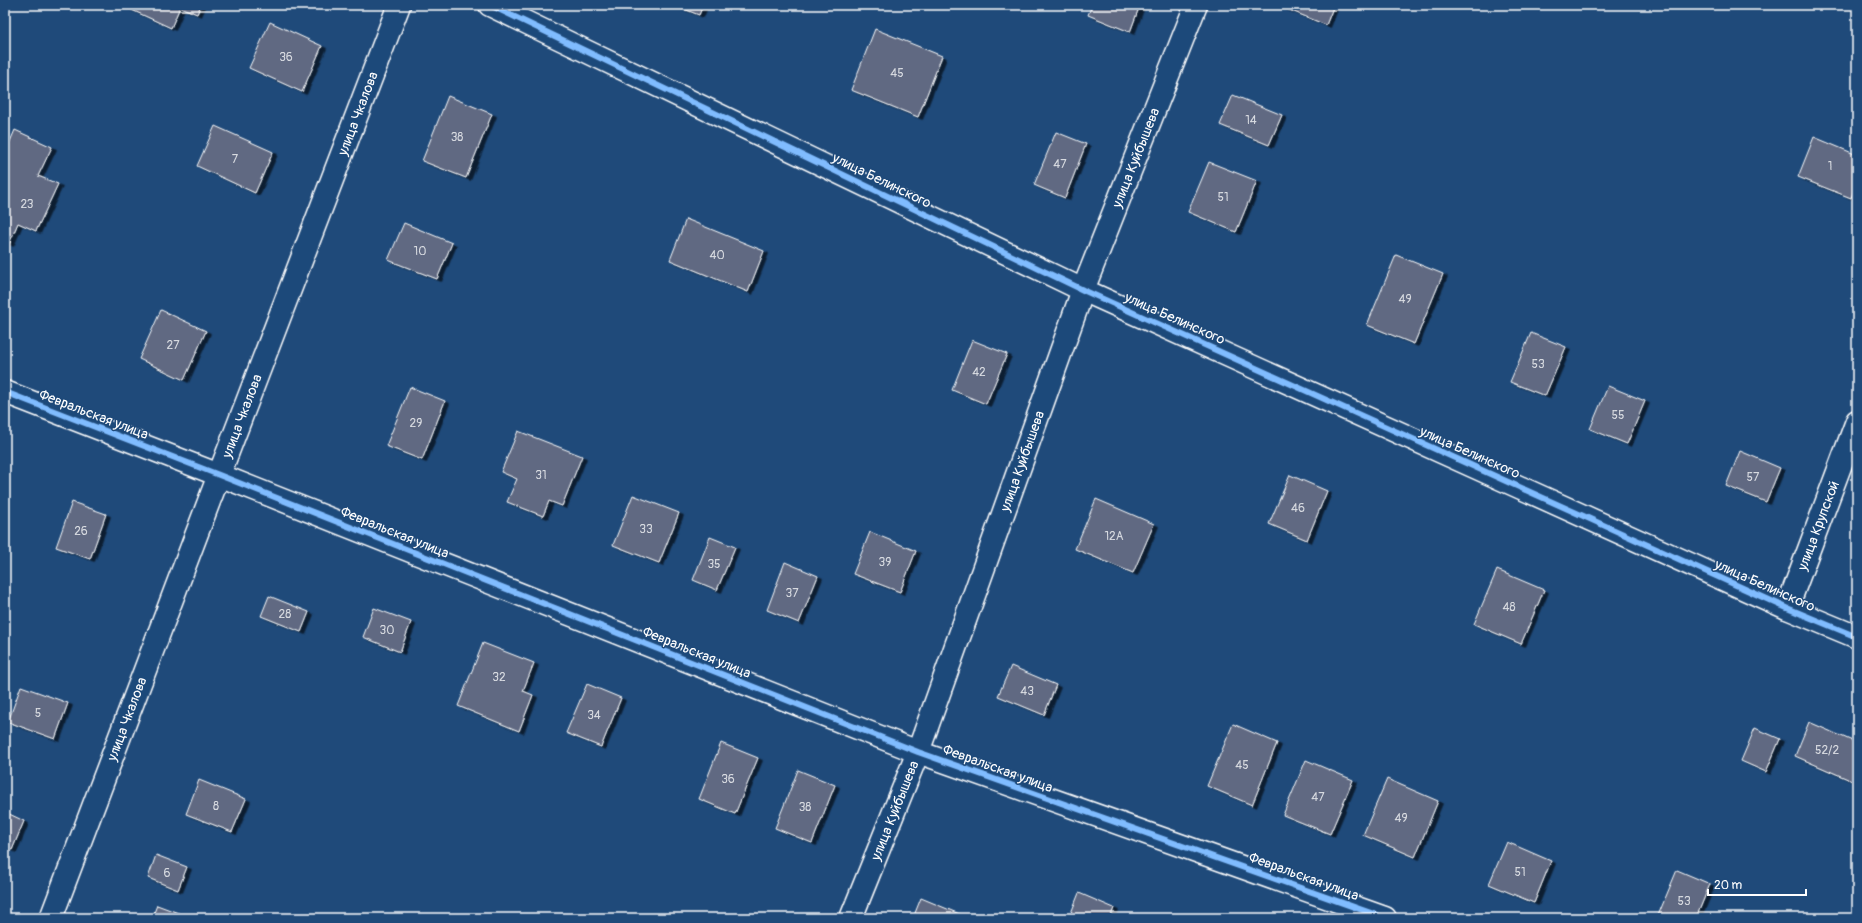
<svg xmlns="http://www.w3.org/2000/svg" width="1862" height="923" viewBox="0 0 1862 923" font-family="Pangolin,sans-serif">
  <defs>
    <filter id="shadow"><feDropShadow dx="4.5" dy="2.5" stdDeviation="0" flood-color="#0009"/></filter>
  </defs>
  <rect width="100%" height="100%" fill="#1f4a7a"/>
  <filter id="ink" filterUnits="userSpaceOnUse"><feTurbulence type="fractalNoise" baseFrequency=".025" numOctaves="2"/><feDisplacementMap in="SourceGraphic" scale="8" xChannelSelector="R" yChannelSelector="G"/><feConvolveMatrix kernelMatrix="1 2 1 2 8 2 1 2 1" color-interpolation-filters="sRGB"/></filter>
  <g filter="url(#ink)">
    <g fill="#606982" stroke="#fff" filter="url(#shadow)">
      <polygon points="121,5 201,5 197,14 180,7 171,28"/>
      <polygon points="674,5 703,5 699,15"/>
      <polygon points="1092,5 1140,5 1130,32 1088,15"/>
      <polygon points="1277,5 1334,5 1326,25"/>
      <polygon points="270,22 322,46 302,92 249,68"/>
      <polygon points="875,29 942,56 918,117 851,90"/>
      <polygon points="1233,95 1282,115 1269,145 1220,125"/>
      <polygon points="448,96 492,114 466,178 422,161"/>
      <polygon points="215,126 273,152 255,193 197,166"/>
      <polygon points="15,130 52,147 38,176 58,184 36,231 18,223 9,244 5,242 5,153"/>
      <polygon points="1056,132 1086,144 1065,198 1034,185"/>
      <polygon points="1814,137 1857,155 1857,183 1851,198 1798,177"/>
      <polygon points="1209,162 1257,181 1236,232 1188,212"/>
      <polygon points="686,219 764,251 748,292 670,260"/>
      <polygon points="404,223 452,243 437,279 388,260"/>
      <polygon points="1396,255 1443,274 1414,344 1367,325"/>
      <polygon points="161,310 206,331 184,380 139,359"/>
      <polygon points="1531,333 1566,347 1545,396 1510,382"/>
      <polygon points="972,340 1007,354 986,404 952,390"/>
      <polygon points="1608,386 1645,401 1627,444 1590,429"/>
      <polygon points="410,387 445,401 422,460 386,446"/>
      <polygon points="518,431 582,456 562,506 549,501 543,516 507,502 517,479 501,472"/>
      <polygon points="1740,451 1780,468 1766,502 1726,486"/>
      <polygon points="1290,475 1327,491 1307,540 1269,524"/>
      <polygon points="633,495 679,513 659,563 613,545"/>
      <polygon points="1096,499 1154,524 1133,573 1075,549"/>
      <polygon points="72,502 106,514 90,559 56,547"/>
      <polygon points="870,532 916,551 900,592 853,574"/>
      <polygon points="710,537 735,547 717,590 693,580"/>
      <polygon points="785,562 818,576 799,623 767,610"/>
      <polygon points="1497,570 1544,590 1521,644 1474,624"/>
      <polygon points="269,596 309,612 301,632 261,616"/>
      <polygon points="374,608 411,622 400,652 363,637"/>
      <polygon points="483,643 534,663 523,691 533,695 519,731 458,706"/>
      <polygon points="1011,666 1056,685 1044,715 998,696"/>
      <polygon points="587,684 621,698 601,747 566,733"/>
      <polygon points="21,686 68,703 55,739 8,722"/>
      <polygon points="1809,722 1857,743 1857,783 1795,756"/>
      <polygon points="1233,724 1277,743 1252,805 1207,786"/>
      <polygon points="1755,728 1780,739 1766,772 1741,761"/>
      <polygon points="721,743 758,758 735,814 699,799"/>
      <polygon points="1306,760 1353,780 1330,834 1283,815"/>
      <polygon points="798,770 835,785 812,843 775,828"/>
      <polygon points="1387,779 1438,801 1415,857 1363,835"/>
      <polygon points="199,780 246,799 232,832 186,814"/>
      <polygon points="5,812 24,821 12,850 5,847"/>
      <polygon points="1507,842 1551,861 1534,903 1489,884"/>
      <polygon points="156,855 187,867 178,890 148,878"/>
      <polygon points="1677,870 1710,884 1696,918 1657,918"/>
      <polygon points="1079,893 1114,908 1110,918 1069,918"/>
      <polygon points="921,898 969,918 913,918"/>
      <polygon points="157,905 189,917 188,918 152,918"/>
    </g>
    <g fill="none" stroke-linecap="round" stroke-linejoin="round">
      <defs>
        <g id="minor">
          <polyline points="5,392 219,475 918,752 1385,918"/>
          <path id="s1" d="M1787,608L1857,421"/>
          <path id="s2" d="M51,918L219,475L399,5"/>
          <path id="s3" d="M851,918L918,752L1083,290L1196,5"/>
        </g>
        <polyline id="tertiary" points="490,5 1083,290 1787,608 1857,637"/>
      </defs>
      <use href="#minor" stroke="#fff" stroke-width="25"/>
      <use href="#tertiary" stroke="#fff" stroke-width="25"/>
      <use href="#minor" stroke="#1f4a7a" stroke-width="22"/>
      <use href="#tertiary" stroke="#1f4a7a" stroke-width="22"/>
      <defs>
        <g id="cycleway">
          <polyline points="490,5 1083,290 1787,608 1857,637"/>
          <polyline points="5,392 219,475 918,752 1385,918"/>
        </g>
      </defs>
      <use href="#cycleway" stroke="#1f4a7a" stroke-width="8"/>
      <use href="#cycleway" stroke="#80bcff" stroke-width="6"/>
    </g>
  </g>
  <g text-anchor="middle" stroke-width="3" stroke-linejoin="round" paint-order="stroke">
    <g font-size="12" fill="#d7dae0">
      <text x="286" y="61">36</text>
      <text x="897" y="77">45</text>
      <text x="1251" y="124">14</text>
      <text x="457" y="141">38</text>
      <text x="235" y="163">7</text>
      <text x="1060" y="168">47</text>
      <text x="1830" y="170">1</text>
      <text x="1223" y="201">51</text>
      <text x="27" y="208">23</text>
      <text x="420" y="255">10</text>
      <text x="717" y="259">40</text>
      <text x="1405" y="303">49</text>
      <text x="173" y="349">27</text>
      <text x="1538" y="368">53</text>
      <text x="979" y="376">42</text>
      <text x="1618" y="419">55</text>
      <text x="416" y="427">29</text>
      <text x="541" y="479">31</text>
      <text x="1753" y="481">57</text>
      <text x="1298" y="512">46</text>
      <text x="646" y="533">33</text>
      <text x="81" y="535">26</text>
      <text x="1114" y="540">12А</text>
      <text x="885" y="566">39</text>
      <text x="714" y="568">35</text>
      <text x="792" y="597">37</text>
      <text x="1509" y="611">48</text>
      <text x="285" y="618">28</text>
      <text x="387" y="634">30</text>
      <text x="499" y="681">32</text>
      <text x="1027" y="695">43</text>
      <text x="38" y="717">5</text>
      <text x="594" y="719">34</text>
      <text x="1827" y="754">52/2</text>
      <text x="1242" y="769">45</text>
      <text x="728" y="783">36</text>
      <text x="1318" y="801">47</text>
      <text x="216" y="810">8</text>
      <text x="805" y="811">38</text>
      <text x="1401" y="822">49</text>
      <text x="1520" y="876">51</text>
      <text x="167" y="877">6</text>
      <text x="1684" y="905">53</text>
    </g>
    <g font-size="14" fill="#fff" stroke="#1f4a7a">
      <text dy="5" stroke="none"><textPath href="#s2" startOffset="861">улица Чкалова</textPath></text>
      <text dy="5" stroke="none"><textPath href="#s3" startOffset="812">улица Куйбышева</textPath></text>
      <text transform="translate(882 180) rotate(26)" y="5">улица Белинского</text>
      <text transform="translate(1175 318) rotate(24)" y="5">улица Белинского</text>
      <text transform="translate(94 414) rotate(21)" y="5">Февральская улица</text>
      <text dy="5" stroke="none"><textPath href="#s2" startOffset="537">улица Чкалова</textPath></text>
      <text transform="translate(1470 452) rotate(24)" y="5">улица Белинского</text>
      <text dy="5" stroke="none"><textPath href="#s3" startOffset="488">улица Куйбышева</textPath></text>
      <text dy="5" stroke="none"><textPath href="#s1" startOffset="88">улица Крупской</textPath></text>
      <text transform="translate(395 532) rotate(22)" y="5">Февральская улица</text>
      <text transform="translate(1765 585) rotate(24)" y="5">улица Белинского</text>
      <text transform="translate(697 652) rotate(22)" y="5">Февральская улица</text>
      <text dy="5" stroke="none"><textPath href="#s2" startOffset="213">улица Чкалова</textPath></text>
      <text transform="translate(998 768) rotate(20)" y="5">Февральская улица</text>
      <text dy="5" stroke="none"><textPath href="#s3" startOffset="116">улица Куйбышева</textPath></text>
      <text transform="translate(1304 876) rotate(20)" y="5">Февральская улица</text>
    </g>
  </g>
  <rect width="1862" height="923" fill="none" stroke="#1f4a7a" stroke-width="20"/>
  <rect x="10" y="10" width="1842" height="903" fill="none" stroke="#fff" stroke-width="1.5" filter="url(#ink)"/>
  <path d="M1708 889v6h98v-6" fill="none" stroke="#ffffff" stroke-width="2"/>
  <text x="1714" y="889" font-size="12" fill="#ffffff" stroke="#1f4a7a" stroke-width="3" paint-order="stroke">20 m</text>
</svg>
